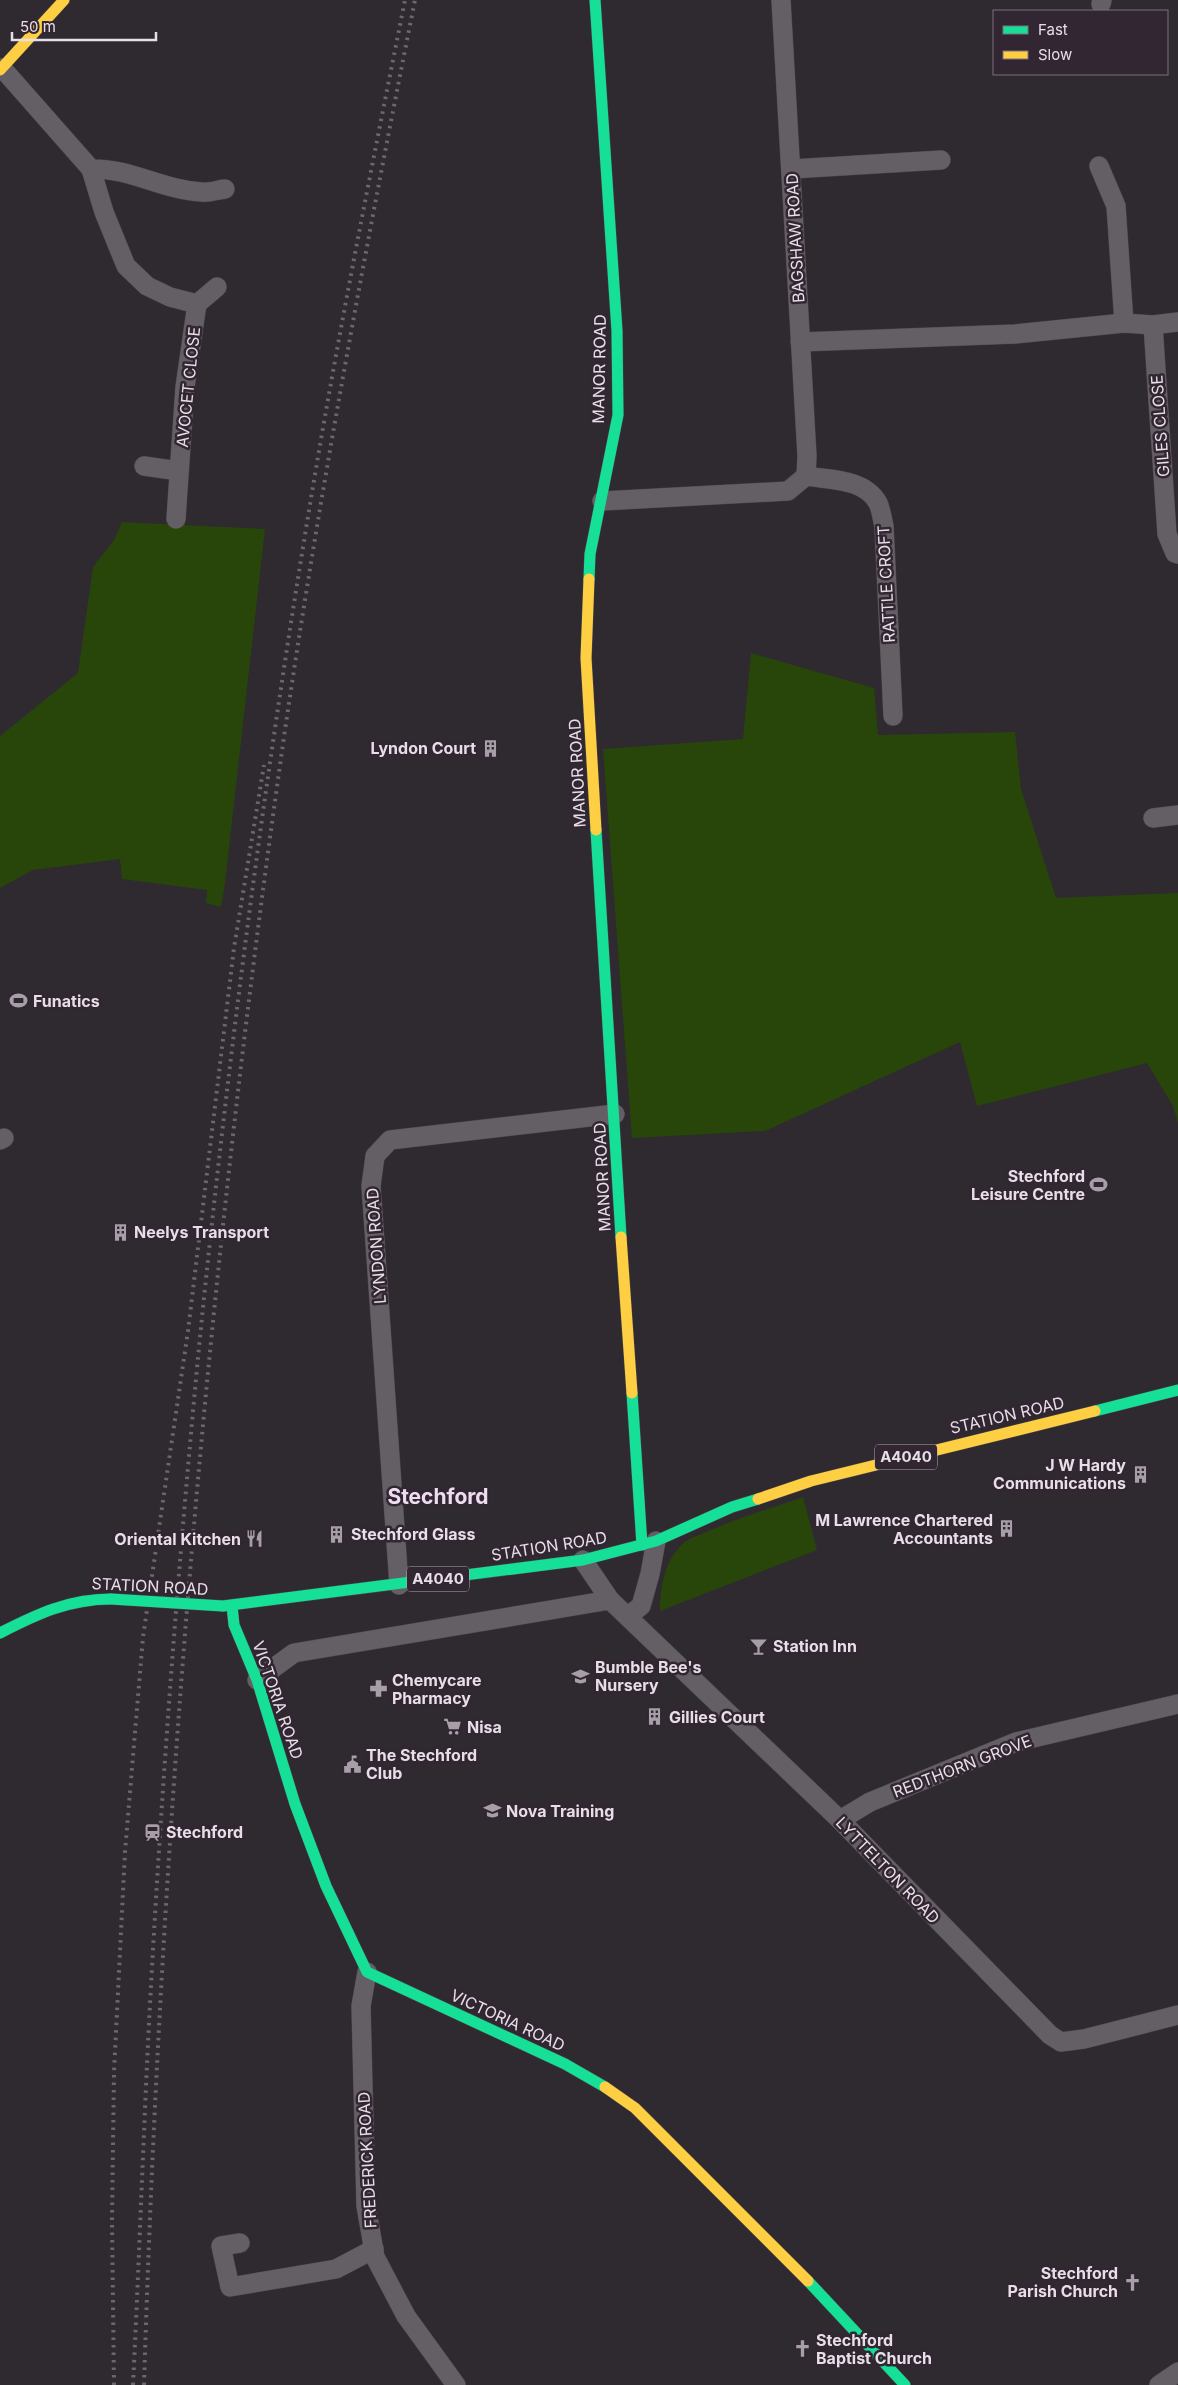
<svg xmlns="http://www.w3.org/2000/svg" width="1178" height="2385" viewBox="0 0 1178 2385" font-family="Inter,sans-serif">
  <rect width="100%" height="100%" fill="#2f2930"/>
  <g fill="#28460a">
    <polygon points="122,522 265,529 225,883 221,907 206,903 207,890 122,879 120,859 33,870 0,888 0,736 78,673 93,567 114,540"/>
    <polygon points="751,653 874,688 878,735 1015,732 1021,789 1056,898 1178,893 1178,1123 1173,1106 1147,1063 977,1106 960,1042 765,1131 632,1138 603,749 743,739"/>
    <path d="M803,1497L817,1550L660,1611C660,1586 665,1558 685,1542C691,1537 700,1535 706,1532C738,1518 771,1508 803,1497Z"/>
  </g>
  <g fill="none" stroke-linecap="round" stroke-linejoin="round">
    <defs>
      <g id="street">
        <polyline points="781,0 807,456 806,476"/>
        <polyline points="1101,4 1102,0"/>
        <path d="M2,68L91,169C131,168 162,190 202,192C209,193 217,190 225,189"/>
        <polyline points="1099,166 1116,206 1124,323"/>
        <polyline points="91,169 104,212 126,266 147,286 170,297 197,304 185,387 176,519"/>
        <polyline points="792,169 941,160"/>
        <polyline points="197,304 217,287"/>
        <polyline points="1153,325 1167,534 1175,553 1178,554"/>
        <polyline points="800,342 1015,334 1124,323 1153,325 1178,322"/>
        <polyline points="144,466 179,471"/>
        <path d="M602,501L788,491L806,476C829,480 864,478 878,503C881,509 882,518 884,526L893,716"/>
        <polyline points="1153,818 1178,815"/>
        <polyline points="0,1140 4,1138"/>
        <polyline points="583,1560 610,1600 840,1820 1050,2035 1061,2042 1084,2039 1178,2015"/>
        <polyline points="399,1585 371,1186 375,1156 390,1140 615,1114"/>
        <polyline points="628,1616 641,1606 650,1574 656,1541"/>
        <polyline points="257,1680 294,1653 610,1600"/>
        <polyline points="840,1820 870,1802 1016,1742 1178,1704"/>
        <polyline points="367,1972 361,2006 366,2206 375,2257 406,2316 456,2385"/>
        <polyline points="240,2243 221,2246 230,2287 336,2269 374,2249"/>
        <polyline points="1159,2385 1178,2372"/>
      </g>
      <g id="fast">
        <polyline points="589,579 590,554 618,415 617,331 595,0"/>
        <polyline points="596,830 621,1237"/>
        <polyline points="632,1393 642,1545"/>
        <polyline points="1095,1411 1178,1390"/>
        <polyline points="223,1606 583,1560 656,1541 732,1507 758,1499"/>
        <polyline points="232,1606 234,1625 257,1680 295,1804 326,1886 367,1972 565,2064 605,2087"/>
        <path d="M0,1633C37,1614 69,1599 111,1599"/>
        <polyline points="808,2281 905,2385"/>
      </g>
      <g id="slow">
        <polyline points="0,70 64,0"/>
        <polyline points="589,579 586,658 596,830"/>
        <polyline points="621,1237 632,1393"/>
        <polyline points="758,1499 811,1481 1095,1411"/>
        <polyline points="605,2087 635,2108 808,2281"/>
      </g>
    </defs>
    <use href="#street" stroke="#494449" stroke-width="20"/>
    <use href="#fast" stroke="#494449" stroke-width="12"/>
    <use href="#slow" stroke="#494449" stroke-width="12"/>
    <use href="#street" stroke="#645f64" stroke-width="19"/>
    <use href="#fast" stroke="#16e098" stroke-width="11"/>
    <use href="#slow" stroke="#ffcf43" stroke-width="11"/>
    <g stroke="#6b676c" stroke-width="4" stroke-dasharray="2.5 5" stroke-linecap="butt">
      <polyline points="114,2385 112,2220 114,2072 125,1852 143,1637 188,1331 234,948 264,765"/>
      <path d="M133,2385C139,2264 143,2144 149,2023C161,1794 178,1565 200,1337C230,1040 269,744 319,451C345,300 375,150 405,0"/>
      <path d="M144,2385C161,1833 206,1283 284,737C320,490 366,245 415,0"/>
    </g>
    <defs>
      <polyline id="fast-bridge" points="111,1599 223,1606"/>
    </defs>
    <use href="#fast-bridge" stroke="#494449" stroke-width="12" stroke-linecap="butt"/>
    <use href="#fast-bridge" stroke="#16e098" stroke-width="11"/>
  </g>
  <defs>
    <symbol id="building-bare" viewBox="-9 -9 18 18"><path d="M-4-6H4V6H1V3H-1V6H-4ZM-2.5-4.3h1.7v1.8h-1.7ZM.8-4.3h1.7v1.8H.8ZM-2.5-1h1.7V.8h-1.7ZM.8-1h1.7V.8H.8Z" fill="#a79fa7" stroke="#322633" stroke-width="2.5" paint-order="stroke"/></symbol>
    <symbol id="stadium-bare" viewBox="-9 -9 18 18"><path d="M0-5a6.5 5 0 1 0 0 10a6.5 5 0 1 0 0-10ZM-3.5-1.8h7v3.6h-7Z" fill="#a79fa7" stroke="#322633" stroke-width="2.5" paint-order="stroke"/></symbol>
    <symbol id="restaurant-bare" viewBox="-9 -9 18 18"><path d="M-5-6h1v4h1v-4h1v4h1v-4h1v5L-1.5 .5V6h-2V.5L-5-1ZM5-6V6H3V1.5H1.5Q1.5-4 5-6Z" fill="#a79fa7" stroke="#322633" stroke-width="2.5" paint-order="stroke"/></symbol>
    <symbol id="bar-bare" viewBox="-9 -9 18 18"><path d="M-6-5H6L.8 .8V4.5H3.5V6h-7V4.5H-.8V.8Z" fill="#a79fa7" stroke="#322633" stroke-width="2.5" paint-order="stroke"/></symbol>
    <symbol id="school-bare" viewBox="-9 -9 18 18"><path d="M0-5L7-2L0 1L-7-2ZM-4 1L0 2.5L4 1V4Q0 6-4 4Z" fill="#a79fa7" stroke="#322633" stroke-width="2.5" paint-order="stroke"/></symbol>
    <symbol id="pharmacy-bare" viewBox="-9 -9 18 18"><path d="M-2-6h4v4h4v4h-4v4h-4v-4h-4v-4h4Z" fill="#a79fa7" stroke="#322633" stroke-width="2.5" paint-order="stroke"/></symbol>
    <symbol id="supermarket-bare" viewBox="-9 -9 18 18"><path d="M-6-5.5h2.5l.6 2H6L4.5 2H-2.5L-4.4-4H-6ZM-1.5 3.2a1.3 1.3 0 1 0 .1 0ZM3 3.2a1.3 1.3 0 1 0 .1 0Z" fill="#a79fa7" stroke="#322633" stroke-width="2.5" paint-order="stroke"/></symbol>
    <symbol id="civic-bare" viewBox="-9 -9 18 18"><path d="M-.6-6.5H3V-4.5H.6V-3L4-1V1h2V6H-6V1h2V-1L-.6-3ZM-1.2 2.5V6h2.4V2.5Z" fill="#a79fa7" stroke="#322633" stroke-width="2.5" paint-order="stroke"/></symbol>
    <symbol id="university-bare" viewBox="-9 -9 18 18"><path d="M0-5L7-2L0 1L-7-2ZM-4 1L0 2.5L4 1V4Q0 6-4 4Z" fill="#a79fa7" stroke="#322633" stroke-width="2.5" paint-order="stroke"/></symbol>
    <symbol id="station-bare" viewBox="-9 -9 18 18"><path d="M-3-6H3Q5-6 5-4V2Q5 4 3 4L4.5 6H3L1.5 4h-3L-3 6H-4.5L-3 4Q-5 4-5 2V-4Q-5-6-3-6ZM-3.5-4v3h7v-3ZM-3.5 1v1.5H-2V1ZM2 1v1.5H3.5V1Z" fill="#a79fa7" stroke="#322633" stroke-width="2.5" paint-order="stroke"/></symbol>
    <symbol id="church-bare" viewBox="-9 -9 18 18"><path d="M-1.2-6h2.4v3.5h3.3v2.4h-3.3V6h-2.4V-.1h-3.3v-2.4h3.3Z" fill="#a79fa7" stroke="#322633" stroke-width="2.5" paint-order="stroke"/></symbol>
  </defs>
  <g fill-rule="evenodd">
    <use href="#building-bare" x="478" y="736" width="25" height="25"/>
    <use href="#stadium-bare" x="6" y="988" width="25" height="25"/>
    <use href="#stadium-bare" x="1086" y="1172" width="25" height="25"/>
    <use href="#building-bare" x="108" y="1220" width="25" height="25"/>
    <use href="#building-bare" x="1128" y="1462" width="25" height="25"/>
    <use href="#building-bare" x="994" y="1516" width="25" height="25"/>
    <use href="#building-bare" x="324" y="1522" width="25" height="25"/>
    <use href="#restaurant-bare" x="242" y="1526" width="25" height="25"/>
    <use href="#bar-bare" x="746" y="1634" width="25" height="25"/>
    <use href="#school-bare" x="568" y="1664" width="25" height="25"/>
    <use href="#pharmacy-bare" x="366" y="1676" width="25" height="25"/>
    <use href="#building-bare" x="642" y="1704" width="25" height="25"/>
    <use href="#supermarket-bare" x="440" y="1714" width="25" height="25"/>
    <use href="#civic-bare" x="340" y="1752" width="25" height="25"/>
    <use href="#university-bare" x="480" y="1798" width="25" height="25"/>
    <use href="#station-bare" x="140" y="1820" width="25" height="25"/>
    <use href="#church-bare" x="1120" y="2270" width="25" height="25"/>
    <use href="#church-bare" x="790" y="2336" width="25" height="25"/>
  </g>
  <g text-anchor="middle" stroke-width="5" stroke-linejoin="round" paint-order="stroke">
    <g fill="#322633" stroke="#b1a8b1" stroke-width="1">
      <rect x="875" y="1444.5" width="62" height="25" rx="4"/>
      <rect x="407" y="1566.5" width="62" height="25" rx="4"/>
    </g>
    <g font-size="15" font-weight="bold" fill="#e7dfe7">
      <text x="906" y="1462">A4040</text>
      <text x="438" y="1584">A4040</text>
    </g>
    <g font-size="16" fill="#e7dfe7" stroke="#322633">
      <text transform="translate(795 238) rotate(-93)" y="6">BAGSHAW ROAD</text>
      <text transform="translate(599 369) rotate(-89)" y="6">MANOR ROAD</text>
      <text transform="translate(188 387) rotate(-84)" y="6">AVOCET CLOSE</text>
      <text transform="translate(1160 426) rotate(-94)" y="6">GILES CLOSE</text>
      <text transform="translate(886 584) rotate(-93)" y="6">RATTLE CROFT</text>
      <text transform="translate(577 773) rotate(-93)" y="6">MANOR ROAD</text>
      <text transform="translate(602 1177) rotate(-93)" y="6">MANOR ROAD</text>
      <text transform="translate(376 1246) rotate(-94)" y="6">LYNDON ROAD</text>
      <text transform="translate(1007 1415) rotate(-13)" y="6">STATION ROAD</text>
      <text transform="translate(549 1546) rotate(-9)" y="6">STATION ROAD</text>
      <text transform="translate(150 1586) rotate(3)" y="6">STATION ROAD</text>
      <text transform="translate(278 1700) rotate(71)" y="6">VICTORIA ROAD</text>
      <text transform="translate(962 1766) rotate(-21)" y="6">REDTHORN GROVE</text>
      <text transform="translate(888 1870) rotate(46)" y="6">LYTTELTON ROAD</text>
      <text transform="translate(508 2020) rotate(25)" y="6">VICTORIA ROAD</text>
      <text transform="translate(367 2160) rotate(-93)" y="6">FREDERICK ROAD</text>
    </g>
    <g font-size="16" font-weight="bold" fill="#e7dfe7" stroke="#322633" text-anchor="start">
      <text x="476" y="754" text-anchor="end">Lyndon Court</text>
      <text x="33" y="1007">Funatics</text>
      <text x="1085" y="1182" text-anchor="end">Stechford<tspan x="1085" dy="18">Leisure Centre</tspan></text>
      <text x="134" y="1238">Neelys Transport</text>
      <text x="1126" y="1471" text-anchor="end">J W Hardy<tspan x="1126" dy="18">Communications</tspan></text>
      <text x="993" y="1526" text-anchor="end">M Lawrence Chartered<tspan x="993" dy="18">Accountants</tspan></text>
      <text x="351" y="1540">Stechford Glass</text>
      <text x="241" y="1545" text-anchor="end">Oriental Kitchen</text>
      <text x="773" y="1652">Station Inn</text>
      <text x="595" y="1673">Bumble Bee's<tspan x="595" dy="18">Nursery</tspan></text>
      <text x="392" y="1686">Chemycare<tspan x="392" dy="18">Pharmacy</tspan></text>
      <text x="669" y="1723">Gillies Court</text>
      <text x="467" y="1733">Nisa</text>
      <text x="366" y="1761">The Stechford<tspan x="366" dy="18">Club</tspan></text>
      <text x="506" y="1817">Nova Training</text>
      <text x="166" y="1838">Stechford</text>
      <text x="1118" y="2279" text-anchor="end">Stechford<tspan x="1118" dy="18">Parish Church</tspan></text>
      <text x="816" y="2346">Stechford<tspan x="816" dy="18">Baptist Church</tspan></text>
    </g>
    <g font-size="21" font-weight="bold" fill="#edddee" stroke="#322633">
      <text x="438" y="1504">Stechford</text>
    </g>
  </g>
  <rect x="993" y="10" width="175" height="65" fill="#322633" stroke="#7a707b"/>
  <rect x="1003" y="26" width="25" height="8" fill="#16e098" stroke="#7a707b"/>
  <text x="1038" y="35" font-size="15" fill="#e7dfe7">Fast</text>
  <rect x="1003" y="51" width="25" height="8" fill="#ffcf43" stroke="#7a707b"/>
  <text x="1038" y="60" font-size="15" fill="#e7dfe7">Slow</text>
  <path d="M12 32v8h144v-8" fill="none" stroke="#e7dfe7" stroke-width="2.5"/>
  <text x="20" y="32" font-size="15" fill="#e7dfe7" stroke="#322633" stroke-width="4" paint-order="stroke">50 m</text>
</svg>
